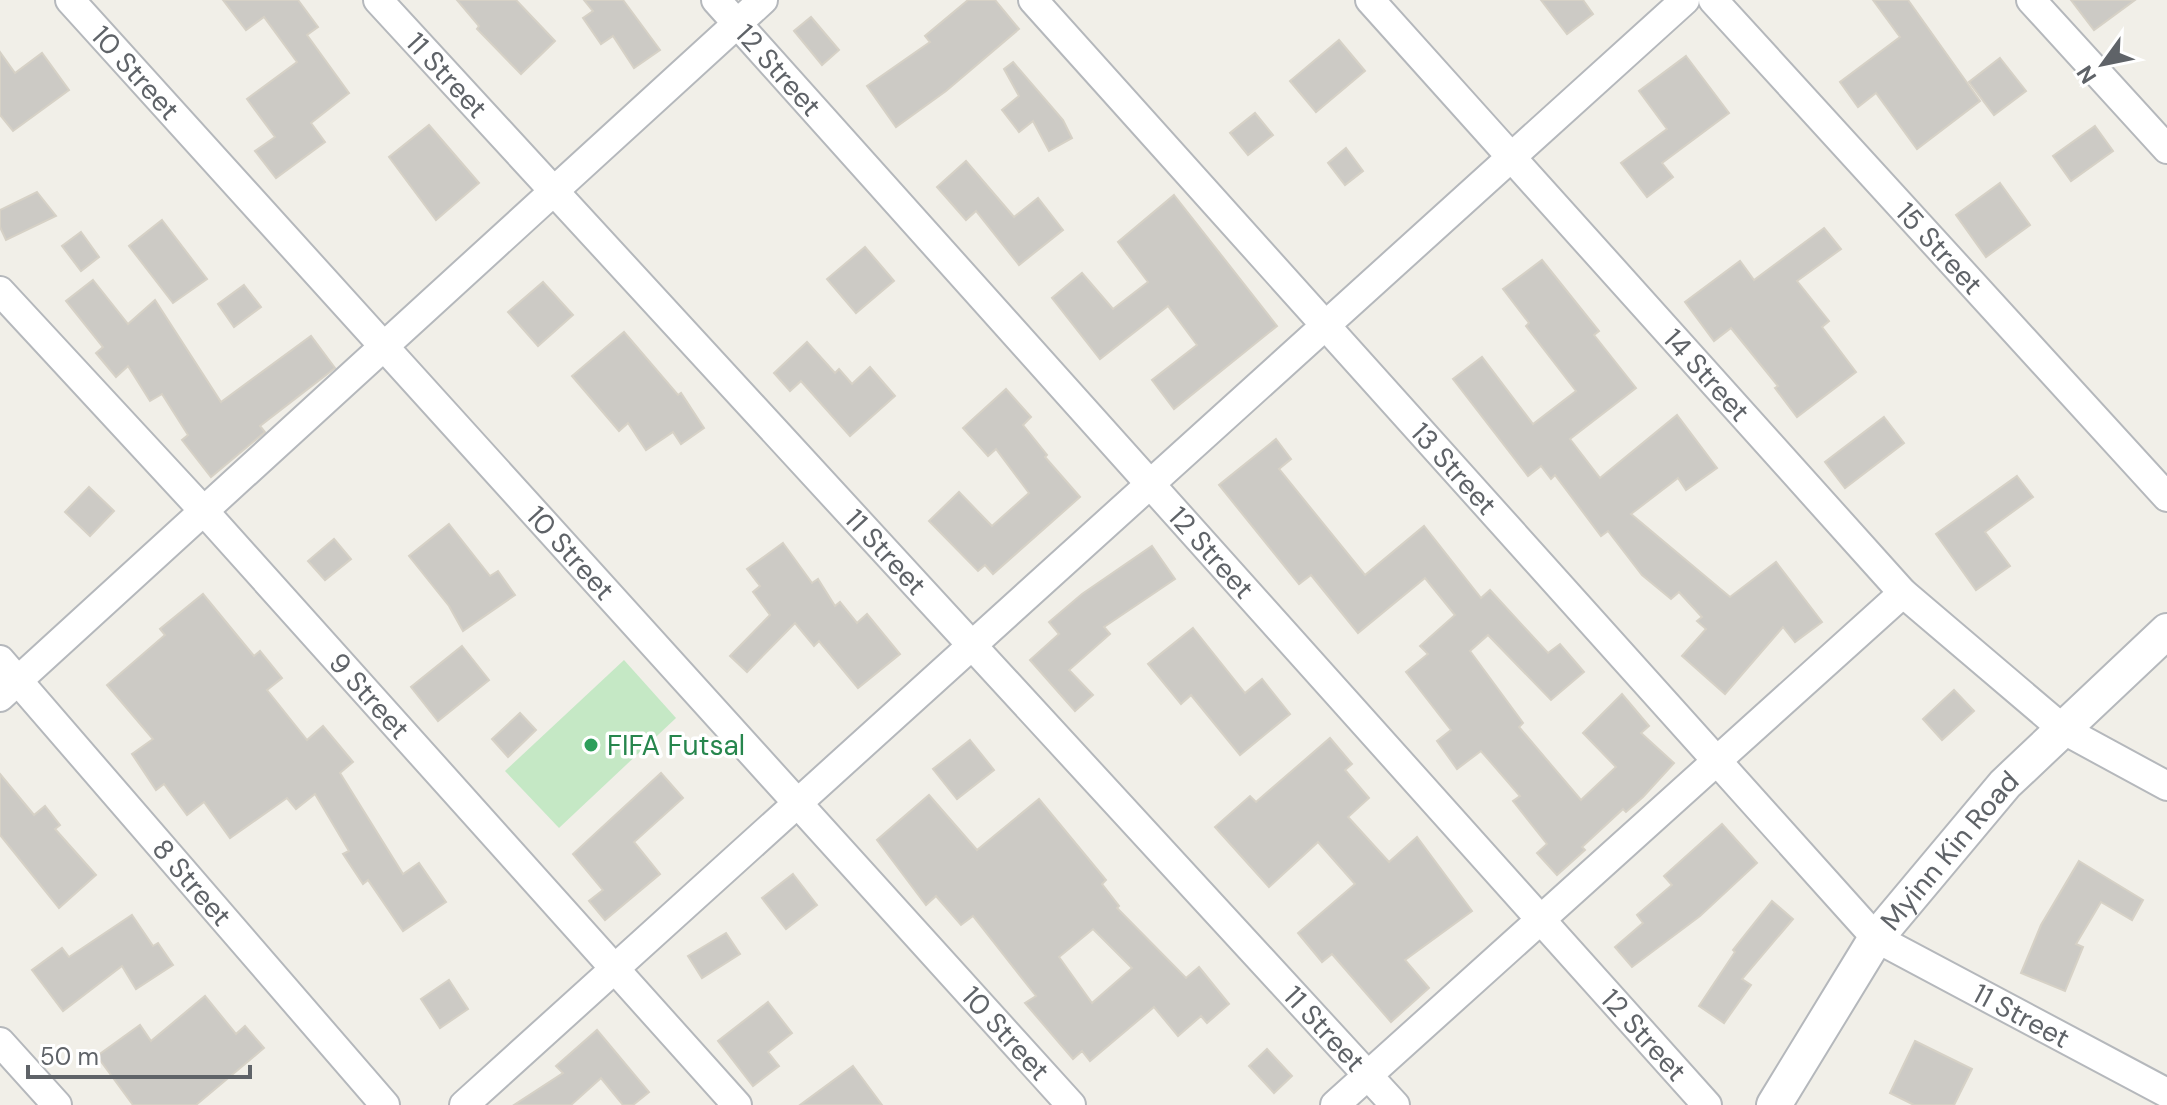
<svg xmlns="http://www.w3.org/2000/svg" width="2167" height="1105" viewBox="0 0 2167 1105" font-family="'DM Sans',sans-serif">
  <rect width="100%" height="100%" fill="#f1efe8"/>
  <polygon fill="#c5e8c5" points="624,660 676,718 559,828 505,771"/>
  <g fill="#cccac5" stroke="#d6d1c6" stroke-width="2" fill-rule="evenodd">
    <polygon points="223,0 298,0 318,27 307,35 349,93 311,123 325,142 276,178 255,151 275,137 247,99 297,62 264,17 246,30"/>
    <polygon points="457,0 516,0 555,41 521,74 477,29 479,26"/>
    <polygon points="584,0 623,0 660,50 634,68 613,36 601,44 583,18 593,11"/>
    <polygon points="968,0 995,0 1019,29 946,91 896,127 867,86 930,42 925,36"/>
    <polygon points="1541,0 1583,0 1593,14 1567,34"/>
    <polygon points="1873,0 1908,0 1980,101 1917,149 1876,93 1858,107 1840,82 1900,37"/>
    <polygon points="2071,0 2135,0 2094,30"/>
    <polygon points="811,17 839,50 822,65 794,31"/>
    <polygon points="1339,40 1365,71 1316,112 1290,81"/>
    <polygon points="0,52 15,73 42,53 69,90 13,131 0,115"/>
    <polygon points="1686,56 1729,113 1662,163 1673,177 1647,197 1621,163 1667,129 1639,91"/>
    <polygon points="2000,58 2026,91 1994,115 1969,82"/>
    <polygon points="1013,62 1063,120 1072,138 1049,151 1033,121 1019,132 1002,110 1019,96 1004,69"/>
    <polygon points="1255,113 1273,135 1248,155 1230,133"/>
    <polygon points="429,125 479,183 436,220 389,157"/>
    <polygon points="2095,126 2113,151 2071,181 2053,156"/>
    <polygon points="1346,148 1363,171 1345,185 1328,163"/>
    <polygon points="966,161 1014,217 1038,198 1063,230 1019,265 976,211 966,220 937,187"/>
    <polygon points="2000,183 2030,225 1986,257 1956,215"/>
    <polygon points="37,192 56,216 6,240 0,227 0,210"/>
    <polygon points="1174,195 1277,326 1174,409 1152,380 1197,345 1168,306 1100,359 1052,298 1082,273 1113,309 1148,282 1118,242"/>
    <polygon points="162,220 207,279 173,303 129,246"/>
    <polygon points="1824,228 1841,249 1797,281 1829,321 1822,327 1856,372 1797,417 1775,388 1778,386 1731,328 1714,341 1685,302 1740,261 1754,280"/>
    <polygon points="81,232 99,257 81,271 62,246"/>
    <polygon points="865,247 894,281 856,313 827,279"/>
    <polygon points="1542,260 1599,331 1594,335 1636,388 1570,439 1600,478 1677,415 1717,468 1686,490 1678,478 1631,514 1730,597 1776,562 1822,622 1795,642 1783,627 1725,694 1682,656 1706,629 1697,621 1702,617 1679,592 1671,599 1642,575 1608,531 1601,536 1555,475 1551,479 1541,466 1528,476 1453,379 1482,357 1533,424 1576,391 1526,326 1529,323 1503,289"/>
    <polygon points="93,280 128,324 155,300 221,402 311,336 335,368 260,426 265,432 211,477 182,440 188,435 162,394 150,401 128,366 116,377 96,353 103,347 66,301"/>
    <polygon points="543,282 573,315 538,346 508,312"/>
    <polygon points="244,285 261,307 234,327 218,304"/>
    <polygon points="624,332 678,395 681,393 704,428 681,444 673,432 646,450 628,423 619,431 572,376"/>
    <polygon points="807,342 835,373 839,369 852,384 870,367 895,396 850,436 801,381 790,391 774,373"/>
    <polygon points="1006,389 1031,417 1023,425 1047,455 1045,457 1080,497 993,574 985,565 978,571 929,521 959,492 992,526 1029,493 996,449 988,456 963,428"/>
    <polygon points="1884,417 1904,443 1845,488 1825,462"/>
    <polygon points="1276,439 1291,459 1279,469 1365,575 1424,526 1481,598 1490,590 1548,653 1560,644 1584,672 1551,700 1488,635 1470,651 1523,723 1519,727 1581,800 1616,767 1583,733 1622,694 1649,726 1641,733 1674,763 1643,797 1626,812 1623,809 1582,847 1585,850 1557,875 1537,853 1547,844 1513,801 1520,796 1481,751 1457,769 1437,741 1451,730 1406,672 1428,654 1420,646 1455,615 1425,578 1358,633 1311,575 1299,584 1219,485"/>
    <polygon points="2017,476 2033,497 1985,532 2010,566 1976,590 1936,534"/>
    <polygon points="89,487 114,511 90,536 65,512"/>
    <polygon points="449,524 490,576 498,571 515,595 463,631 449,606 409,556"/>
    <polygon points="334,539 351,559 325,580 308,561"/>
    <polygon points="783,543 812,583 818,579 835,606 840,602 857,623 867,614 900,654 858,688 819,641 814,646 795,623 747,672 730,656 770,615 753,592 760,586 747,569"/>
    <polygon points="1152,546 1175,579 1104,627 1110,634 1069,670 1093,695 1075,711 1030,660 1059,634 1049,622 1082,594"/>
    <polygon points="203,594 254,656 260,651 282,678 267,690 307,740 323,726 353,762 340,773 403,874 419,863 446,902 403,931 368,880 363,884 343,854 349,851 315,794 296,809 287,798 230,838 204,802 187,815 164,784 156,790 132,754 153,739 107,685 165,635 160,629"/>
    <polygon points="1193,628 1245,693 1262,679 1290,714 1240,755 1191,695 1181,704 1148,664"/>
    <polygon points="462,646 489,680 438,721 411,687"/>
    <polygon points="1954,690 1974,711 1942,740 1923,719"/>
    <polygon points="520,713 536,730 508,757 492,739"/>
    <polygon points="1330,738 1352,764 1345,770 1369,798 1348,817 1389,862 1417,837 1472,911 1405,960 1429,988 1391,1022 1332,954 1322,962 1298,933 1355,884 1318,842 1269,887 1215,827 1250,796 1256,802"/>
    <polygon points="970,740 994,770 957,799 933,769"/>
    <polygon points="661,773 683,798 634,842 660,874 605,920 589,901 603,890 573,854"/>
    <polygon points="0,774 34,815 45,806 60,825 55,829 96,875 59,908 0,835"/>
    <path d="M929,795L977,850L1039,799L1106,880L1102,884L1119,906L1117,908L1186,978L1199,967L1229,1004L1207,1023L1201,1016L1178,1036L1154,1007L1090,1061L1082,1051L1073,1059L1025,1003L1036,996L973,916L961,925L936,896L926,905L877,840ZM1093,929L1132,968L1092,1003L1059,957Z"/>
    <polygon points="1722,824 1757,863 1700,916 1632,967 1615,947 1643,923 1637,915 1672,885 1664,876"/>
    <polygon points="2079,861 2143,900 2132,920 2101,902 2076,944 2083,947 2065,991 2021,973 2041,925"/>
    <polygon points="793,874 817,905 786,929 762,898"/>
    <polygon points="1772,901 1793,919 1742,979 1751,985 1724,1023 1699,1006 1735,952 1733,950"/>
    <polygon points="132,915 153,946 158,943 173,965 136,989 122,966 63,1011 32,970 62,948 69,957"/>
    <polygon points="726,933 740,954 702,978 688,956"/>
    <polygon points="449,980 468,1009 440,1028 421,999"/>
    <polygon points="205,996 236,1034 245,1026 264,1048 196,1105 133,1105 97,1056 140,1025 151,1041"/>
    <polygon points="768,1002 792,1033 768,1052 779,1066 753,1086 718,1041"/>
    <polygon points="597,1030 649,1092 633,1105 623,1105 601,1078 571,1105 514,1105 563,1073 556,1066"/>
    <polygon points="1915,1041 1972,1069 1954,1105 1914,1105 1890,1093"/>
    <polygon points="1267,1049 1292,1076 1274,1093 1249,1066"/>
    <polygon points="853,1066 882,1105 800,1105"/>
  </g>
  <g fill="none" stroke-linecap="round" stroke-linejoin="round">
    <defs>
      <g id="minor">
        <path id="s1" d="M70,0L1071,1105"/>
        <path id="s2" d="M378,0L1395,1105"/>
        <path id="s3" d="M716,0L1707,1105"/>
        <path id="s4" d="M1033,0L1876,938L2167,1093"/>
        <path id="s5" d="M1370,0L1903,593L2064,730L2167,786"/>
        <path id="s6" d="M1713,0L2167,497"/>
        <polyline points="2031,0 2167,149"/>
        <path id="s7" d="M0,291L202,509L737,1105"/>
        <path id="s8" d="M0,660L385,1105"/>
        <polyline points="0,697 763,0"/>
        <polyline points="0,1042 57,1105"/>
        <polyline points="464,1105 1685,0"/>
        <polyline points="1335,1105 1903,593"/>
      </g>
      <g id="tertiary">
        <path id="s9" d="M1774,1105L1876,938L2005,784L2167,631"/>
      </g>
    </defs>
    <use href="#minor" stroke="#b5b8bc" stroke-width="32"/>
    <use href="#tertiary" stroke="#b5b8bc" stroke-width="38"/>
    <use href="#minor" stroke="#fff" stroke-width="28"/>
    <use href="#tertiary" stroke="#fff" stroke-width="34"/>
  </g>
  <circle fill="#2e9e5b" stroke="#fff" stroke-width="3" cx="591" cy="745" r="8"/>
  <g text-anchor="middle" stroke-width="7" stroke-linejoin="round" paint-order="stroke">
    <g font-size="28" fill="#5f6368" stroke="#fff">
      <text dy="10" stroke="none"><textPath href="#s3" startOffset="94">12 Street</textPath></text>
      <text dy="10" stroke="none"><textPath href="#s1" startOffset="98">10 Street</textPath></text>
      <text dy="10" stroke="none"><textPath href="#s2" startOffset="102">11 Street</textPath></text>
      <text dy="10" stroke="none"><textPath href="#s6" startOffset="336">15 Street</textPath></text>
      <text dy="10" stroke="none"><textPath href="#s5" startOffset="504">14 Street</textPath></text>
      <text dy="10" stroke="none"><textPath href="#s4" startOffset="630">13 Street</textPath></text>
      <text dy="10" stroke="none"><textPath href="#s1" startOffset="746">10 Street</textPath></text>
      <text dy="10" stroke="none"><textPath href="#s3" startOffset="742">12 Street</textPath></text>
      <text dy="10" stroke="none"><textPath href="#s2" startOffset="750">11 Street</textPath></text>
      <text dy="10" stroke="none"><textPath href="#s7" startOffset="548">9 Street</textPath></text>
      <text dy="10" stroke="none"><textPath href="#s9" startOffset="310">Myinn Kin Road</textPath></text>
      <text dy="10" stroke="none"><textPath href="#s8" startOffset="294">8 Street</textPath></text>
      <text dy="10" stroke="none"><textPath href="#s4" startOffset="1426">11 Street</textPath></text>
      <text dy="10" stroke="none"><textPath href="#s2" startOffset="1398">11 Street</textPath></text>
      <text dy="10" stroke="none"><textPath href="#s1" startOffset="1394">10 Street</textPath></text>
      <text dy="10" stroke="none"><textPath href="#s3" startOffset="1390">12 Street</textPath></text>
    </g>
    <g font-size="28" fill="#27864d" stroke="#fff" text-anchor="start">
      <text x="607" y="755">FIFA Futsal</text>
    </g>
  </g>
  <g transform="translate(2103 64) rotate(237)" stroke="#ffffff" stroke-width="6" paint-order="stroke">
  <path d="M0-6L14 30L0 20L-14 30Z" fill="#5f6368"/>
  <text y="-12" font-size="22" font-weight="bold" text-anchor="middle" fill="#5f6368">N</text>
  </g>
  <path d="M28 1065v12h222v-12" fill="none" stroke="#5f6368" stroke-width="4"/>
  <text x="40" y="1065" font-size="24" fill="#5f6368" stroke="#ffffff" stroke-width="6" paint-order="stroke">50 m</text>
</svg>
